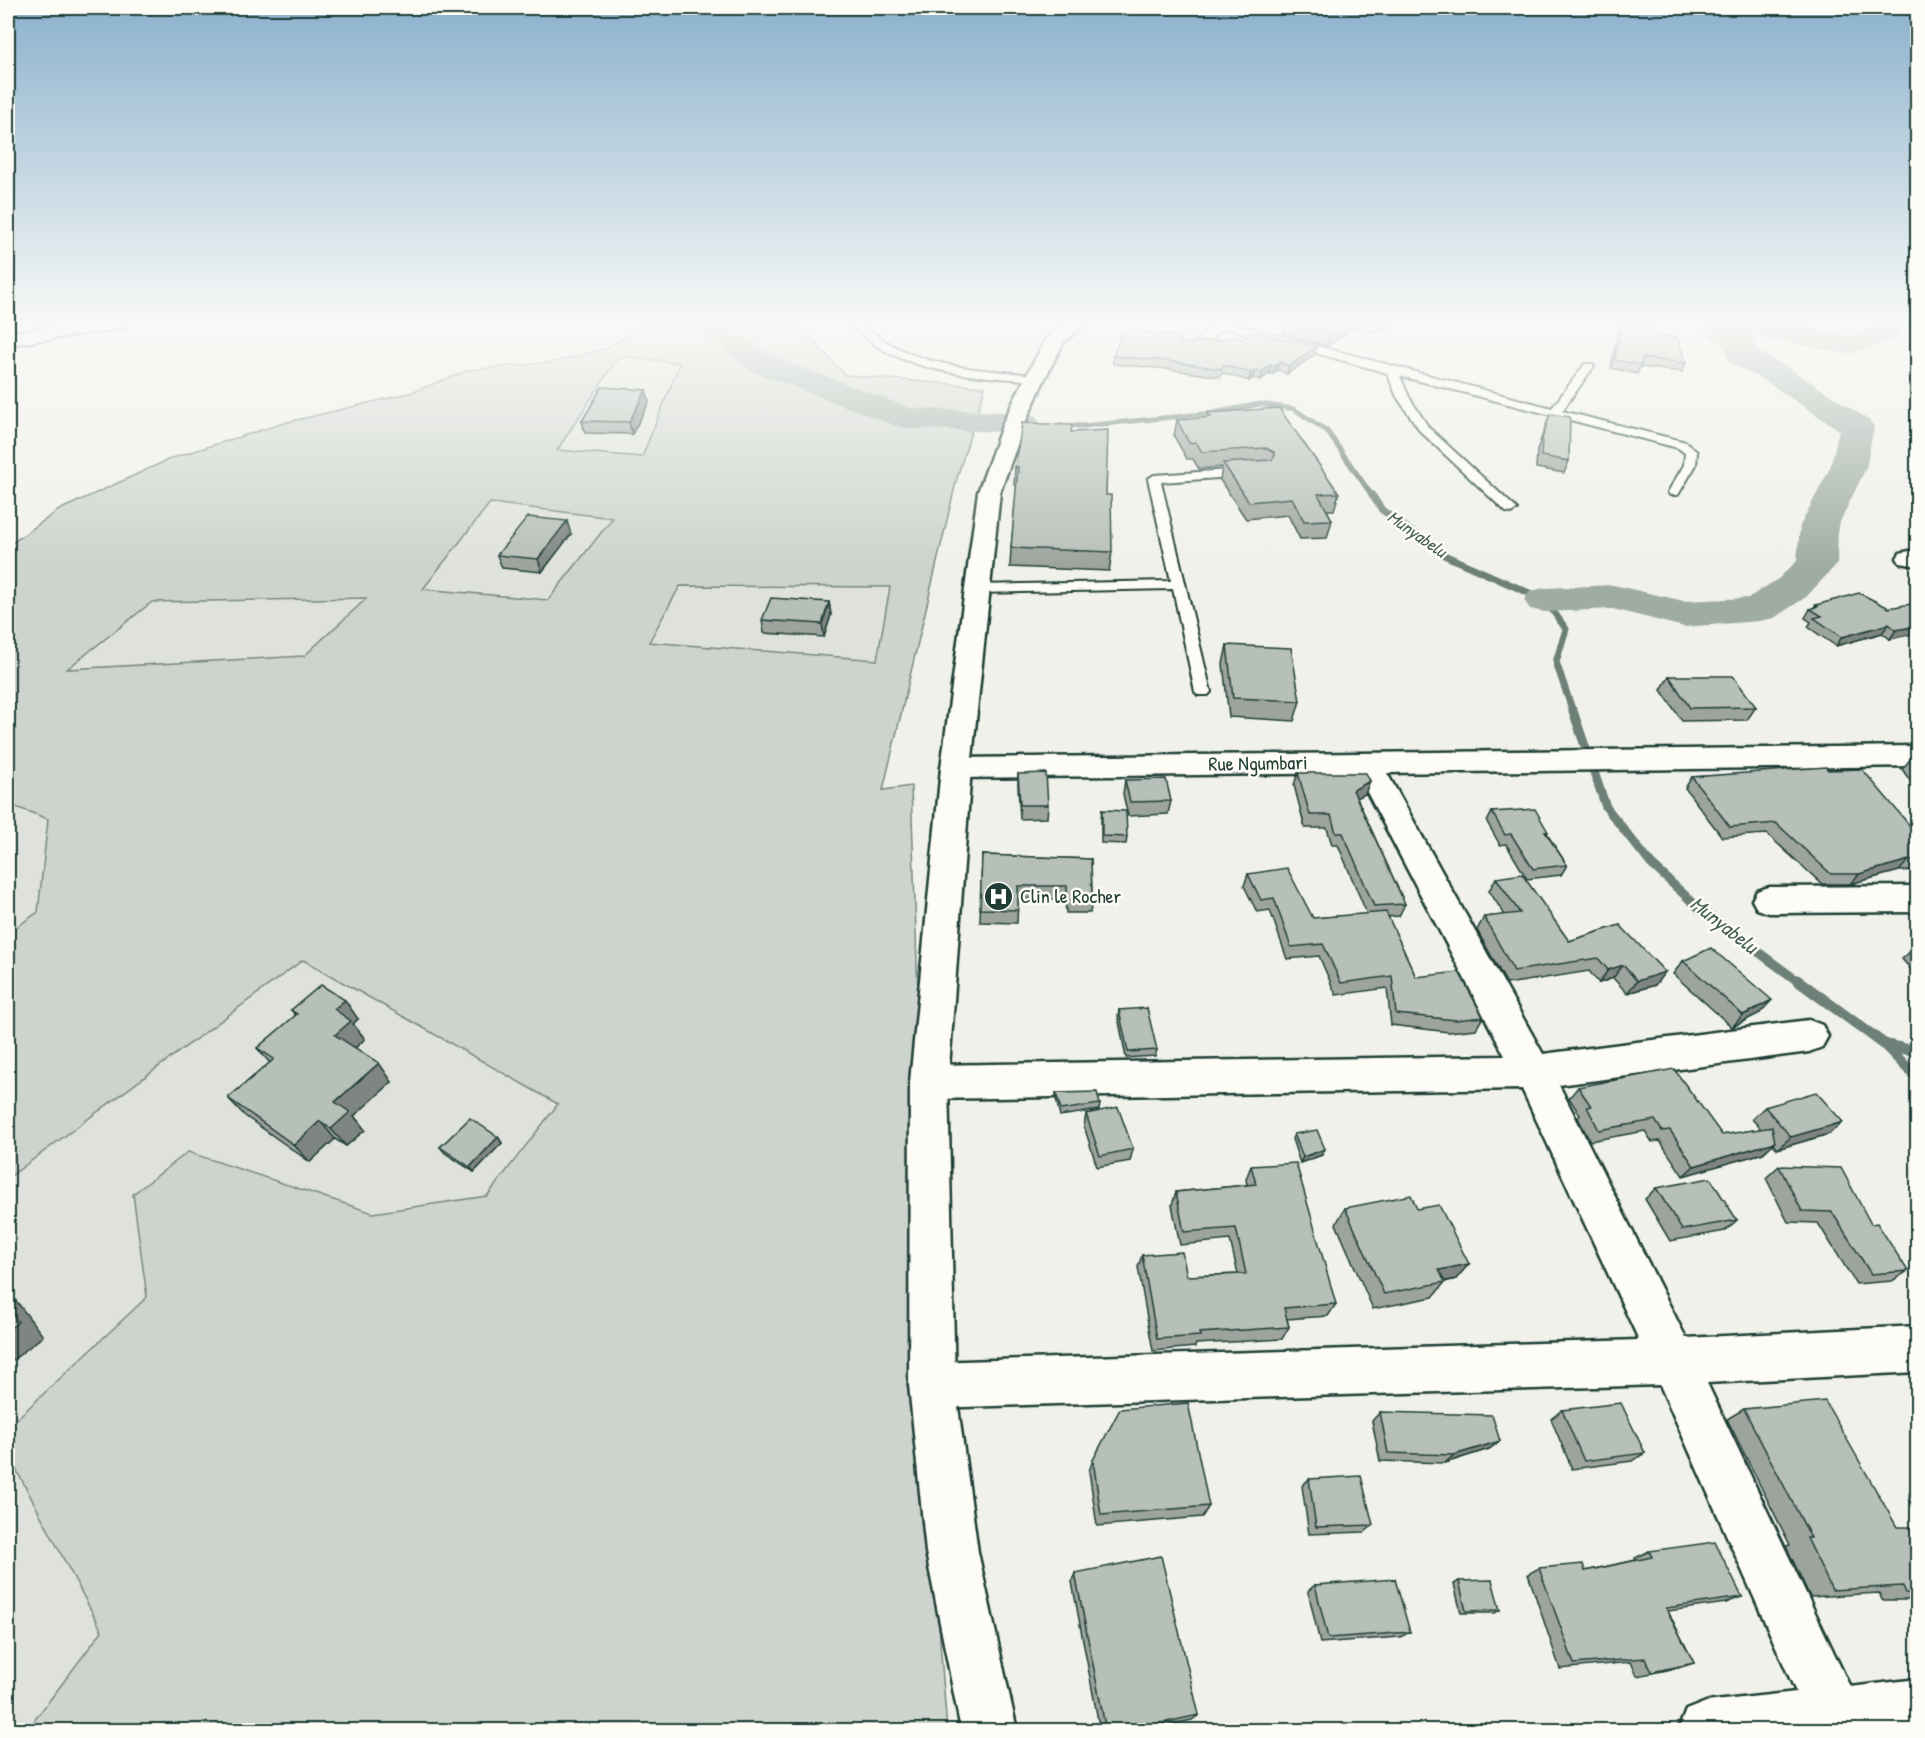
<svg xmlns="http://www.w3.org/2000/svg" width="1925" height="1738" viewBox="0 0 1925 1738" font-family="'Patrick Hand',sans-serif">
  <rect width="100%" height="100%" fill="#f0f1eb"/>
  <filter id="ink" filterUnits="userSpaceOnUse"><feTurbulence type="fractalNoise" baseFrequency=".0167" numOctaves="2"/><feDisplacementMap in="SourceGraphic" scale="12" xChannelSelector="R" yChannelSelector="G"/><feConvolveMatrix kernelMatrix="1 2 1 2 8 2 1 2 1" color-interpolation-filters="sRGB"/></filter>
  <g filter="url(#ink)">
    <g fill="#dfe2dc">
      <polygon points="619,356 680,362 642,457 556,450"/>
      <polygon points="490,503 612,518 548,600 422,589"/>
      <polygon points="680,586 890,587 878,661 648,642"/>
      <polygon points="368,598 303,656 66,670 152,602"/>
      <polygon points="8,804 48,819 38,912 8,933"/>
      <polygon points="303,960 558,1104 487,1196 373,1213 188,1152 133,1194 147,1297 8,1427 8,1178"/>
      <polygon points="8,1454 103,1632 27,1730 8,1730"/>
    </g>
    <path fill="#cdd3cd" stroke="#768880" stroke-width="1.5" fill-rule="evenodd" d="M649,323H797L845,375L985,387L957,478L883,790L911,786L940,1641L947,1730H27L102,1631L8,1454V1427L147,1297L133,1194L188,1152L373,1213L487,1196L558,1104L303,960L8,1178V933L38,912L48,819L8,804V546L59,510L172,458L284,423L410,393L469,370L555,362L607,348ZM619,356L680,363L642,457L557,450ZM490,503L612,518V519L548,600L423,589ZM680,586L890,587L877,660L649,642ZM367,598L304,656L67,669L152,602Z"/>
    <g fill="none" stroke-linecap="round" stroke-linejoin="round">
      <polyline stroke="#6c8077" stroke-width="5" points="1061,425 1083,426 1213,413 1260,404 1294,409 1327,431 1373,497"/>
      <polyline stroke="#6c8077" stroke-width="7" points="1372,495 1382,510 1444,555 1545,600 1566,629 1556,662 1573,712"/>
      <polyline stroke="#6c8077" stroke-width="9" points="1573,711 1606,807 1651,864 1701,910 1799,982"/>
      <g stroke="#6c8077" stroke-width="11">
        <polyline points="1797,980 1884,1044 1918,1079"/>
        <polyline points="1884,1044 1918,1052"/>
      </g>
      <g fill="#9faca4" fill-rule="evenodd">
        <polygon points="691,323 725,323 772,356 910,408 1023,413 1035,416 1040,423 1035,430 1023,433 906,428 894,425 750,370 695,329"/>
        <polygon points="1708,323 1785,323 1849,336 1872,328 1874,323 1904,323 1896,340 1849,354 1751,336 1755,342 1757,351 1789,368 1869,420 1874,427 1866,468 1838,526 1837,564 1806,597 1774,618 1759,621 1684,627 1613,609 1545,612 1530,609 1524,600 1530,591 1545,588 1613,585 1684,601 1748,598 1778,579 1797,561 1800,526 1830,468 1839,430 1767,382 1731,363 1727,356 1725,346 1709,335 1704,329"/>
      </g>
      <defs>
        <g id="service">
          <path d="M850,323H861C912,369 971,368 1035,375L1040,378L1035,381C972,375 896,375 850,323Z"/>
          <polygon points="1214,323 1231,323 1552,408 1585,364 1593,364 1594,366 1562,411 1686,442 1697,452 1696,465 1678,495 1670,495 1668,492 1684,465 1685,453 1678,448 1400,376 1409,397 1429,428 1517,509 1511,513 1506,512 1421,432 1397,397 1387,373 1223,327 1203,348 1195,348 1195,344"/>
          <polygon points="1243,469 1249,473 1247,476 1161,482 1211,692 1208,695 1198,695 1195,692 1173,589 977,593 970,589 977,585 1171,581 1148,479 1154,475"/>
        </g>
        <g id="minor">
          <polygon points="78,323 127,323 125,327 118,329 8,345 8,333"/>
          <polygon points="1909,551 1918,552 1918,566 1900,563 1897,558 1900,553"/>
          <polygon points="1918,746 1918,766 1387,773 1543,1054 1809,1020 1822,1025 1828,1036 1822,1047 1809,1052 1559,1085 1686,1338 1918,1326 1918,1372 1707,1383 1850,1687 1918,1679 1918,1730 1678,1730 1686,1710 1706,1702 1796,1692 1660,1385 932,1408 915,1402 909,1385 915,1368 932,1362 1639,1340 1522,1089 929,1099 915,1094 910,1082 915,1070 929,1065 1505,1056 1357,773 956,778 945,775 941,768 945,761 956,758"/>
          <polygon points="1918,886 1918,912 1769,913 1757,909 1752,900 1757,891 1769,887"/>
        </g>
        <polygon id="trunk" points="1065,323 1086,323 1063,343 1045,378 1025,423 1000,492 971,768 948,1082 955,1385 978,1552 1017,1730 961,1730 926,1552 909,1385 910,1082 941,768 978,492 1003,423 1025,378 1048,336"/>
      </defs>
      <use href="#service" stroke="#1f3d34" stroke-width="4"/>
      <use href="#minor" stroke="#1f3d34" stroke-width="5"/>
      <use href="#trunk" stroke="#1f3d34" stroke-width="5"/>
      <use href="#service" fill="#fdfcf7" fill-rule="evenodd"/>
      <use href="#minor" fill="#fdfcf7" fill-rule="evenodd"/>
      <use href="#trunk" fill="#fdfcf7" fill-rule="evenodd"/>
    </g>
    <g fill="#9da49e" stroke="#1f3d34" stroke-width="1.5">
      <polygon points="1285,323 1392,323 1376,333 1355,327 1327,346 1283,334"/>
      <polygon points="1620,323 1644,323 1654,335 1686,363 1682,372 1640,367 1637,374 1611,368 1618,328"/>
      <polygon points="1242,339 1316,347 1314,355 1287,374 1278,370 1273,374 1269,373 1261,380 1253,378 1249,381 1222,373 1220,377 1167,369 1113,364 1113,356 1180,344"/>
      <polygon points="646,390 649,402 632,434 585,433 582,421"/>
      <polygon points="1208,413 1339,493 1334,510 1327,510 1332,520 1327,538 1300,539 1288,515 1246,519 1220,480 1222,467 1199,469 1193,459 1187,459 1174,436 1177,420 1208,418"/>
      <polygon points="1550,414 1569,461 1564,473 1536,468 1537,450"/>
      <polygon points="1071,432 1112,552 1109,571 1010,567 1011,548 1017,485 1014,485 1015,467"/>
      <polygon points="571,534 542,572 502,568 497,555"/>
      <polygon points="829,602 831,615 824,637 764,633 762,620"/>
      <polygon points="1917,604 1890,639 1882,633 1836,646 1808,627 1811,622 1805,618 1810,609 1813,608 1816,605 1889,608"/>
      <polygon points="1227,645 1300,701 1294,721 1229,717 1223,664"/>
      <polygon points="1669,676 1756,707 1747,720 1682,721 1661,690"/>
      <polygon points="1913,756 1917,757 1917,791 1902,769"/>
      <polygon points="1828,770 1917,834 1917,870 1899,871 1850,884 1822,884 1767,834 1722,837 1685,788 1692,777"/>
      <polygon points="1298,773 1365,794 1357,798 1405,904 1399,916 1388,917 1416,977 1483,1017 1476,1029 1449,1032 1391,1025 1387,988 1336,995 1319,956 1287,959 1270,910 1257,912 1244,886 1248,874 1313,918 1367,914 1338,845 1332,845 1327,828 1305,828 1294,785"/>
      <polygon points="1018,774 1048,805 1047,818 1020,819 1018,787"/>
      <polygon points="1125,780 1171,801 1168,814 1128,816 1123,794"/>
      <polygon points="1102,810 1127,837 1126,844 1101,843 1101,817"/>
      <polygon points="1492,812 1548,832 1547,834 1567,865 1561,875 1527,879 1506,844 1500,845 1487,822"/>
      <polygon points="982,855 1091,859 1092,900 1090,913 1066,913 1065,899 1018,899 1017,923 980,922"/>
      <polygon points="1496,878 1569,941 1620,925 1655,985 1627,993 1613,978 1599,983 1589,971 1507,984 1477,930 1484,917 1505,915 1489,891"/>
      <polygon points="1917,950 1917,976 1902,959 1911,951"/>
      <polygon points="1683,961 1760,1013 1732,1027 1673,974"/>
      <polygon points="291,1010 358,1019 353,1024 365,1039 355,1048 392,1082 354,1116 365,1130 346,1146 335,1139 310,1162 245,1116 228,1098 270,1063 257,1048 296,1016"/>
      <polygon points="1119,1010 1157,1050 1155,1056 1126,1058 1118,1016"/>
      <polygon points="1578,1087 1722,1135 1761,1129 1752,1119 1765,1107 1829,1134 1777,1149 1773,1144 1763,1153 1683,1176 1660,1141 1652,1142 1645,1131 1590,1141 1578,1118 1580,1115 1569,1098"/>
      <polygon points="1056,1093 1100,1104 1099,1110 1060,1116 1056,1099"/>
      <polygon points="1086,1114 1133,1149 1130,1161 1097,1167 1084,1126"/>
      <polygon points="1294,1134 1322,1155 1300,1163 1292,1139"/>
      <polygon points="498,1137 502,1143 474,1172 445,1153 440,1147"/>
      <polygon points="1251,1166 1336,1304 1328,1316 1287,1319 1289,1327 1282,1339 1196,1344 1195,1347 1153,1351 1138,1267 1142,1255 1187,1276 1238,1274 1230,1240 1180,1245 1172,1205 1176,1192 1247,1185 1246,1179"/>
      <polygon points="1779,1166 1871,1224 1908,1271 1892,1281 1856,1284 1818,1223 1788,1222 1766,1178"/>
      <polygon points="1656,1188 1737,1220 1725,1231 1670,1241 1645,1199"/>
      <polygon points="1345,1208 1417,1209 1456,1279 1445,1282 1433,1297 1373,1309 1336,1224"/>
      <polygon points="1744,1409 1897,1527 1917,1541 1917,1600 1882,1600 1879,1593 1810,1597 1786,1546 1790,1545 1727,1419"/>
      <polygon points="1562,1410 1645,1453 1632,1461 1572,1469 1551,1419"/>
      <polygon points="1380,1412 1500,1441 1489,1449 1445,1463 1380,1461 1372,1421"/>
      <polygon points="1093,1460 1209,1506 1202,1517 1097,1526 1089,1471"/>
      <polygon points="1309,1479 1373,1525 1365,1532 1309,1534 1302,1486"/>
      <polygon points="1649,1551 1742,1597 1726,1603 1668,1611 1694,1663 1678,1668 1637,1676 1631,1662 1560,1669 1528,1574 1539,1568 1585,1571 1636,1560 1635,1558"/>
      <polygon points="1075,1573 1199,1715 1192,1720 1142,1731 1100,1731 1072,1582"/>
      <polygon points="1459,1581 1500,1610 1495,1613 1461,1613 1454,1584"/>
      <polygon points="1315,1585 1410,1632 1400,1637 1320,1643 1308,1591"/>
    </g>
    <g fill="#7f8681" stroke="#1f3d34" stroke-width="1.5">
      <polygon points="1355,323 1355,327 1327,346 1332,324"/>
      <polygon points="1379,323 1392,323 1376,333"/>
      <polygon points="1316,347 1314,355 1287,374 1289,366"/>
      <polygon points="1279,362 1278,370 1273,374 1275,366"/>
      <polygon points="1271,364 1269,373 1261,380 1262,372"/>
      <polygon points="1255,370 1253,378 1249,381 1251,373"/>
      <polygon points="646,390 649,402 632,434 629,422"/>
      <polygon points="567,521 571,534 542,572 538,559"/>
      <polygon points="829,602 831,615 824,637 822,624"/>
      <polygon points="1889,624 1882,633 1836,646 1842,637"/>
      <polygon points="1917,626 1917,633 1890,639 1896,630"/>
      <polygon points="1370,781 1365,794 1348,802 1353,790"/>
      <polygon points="1909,860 1899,871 1850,884 1859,874"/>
      <polygon points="1623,965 1613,978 1599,983 1608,970"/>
      <polygon points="1665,972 1655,985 1627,993 1637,981"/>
      <polygon points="345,1000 358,1019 353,1024 365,1039 349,1053 335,1035 334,1009"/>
      <polygon points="1772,1000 1760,1013 1732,1027 1743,1015"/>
      <polygon points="379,1063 392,1082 354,1116 365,1130 346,1146 331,1129 335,1102"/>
      <polygon points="320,1121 335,1139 310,1162 294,1145"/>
      <polygon points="1843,1122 1829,1134 1777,1149 1791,1137"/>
      <polygon points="498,1137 502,1143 474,1172 470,1167"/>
      <polygon points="1775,1142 1763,1153 1683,1176 1694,1166"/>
      <polygon points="1325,1149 1322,1155 1300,1163 1303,1157"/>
      <polygon points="1469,1264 1456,1279 1427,1285 1439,1270"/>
      <polygon points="8,1290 43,1336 8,1364"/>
      <polygon points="1500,1441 1489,1449 1445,1463 1454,1455"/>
    </g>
    <g fill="#b6bfb8" stroke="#1f3d34" stroke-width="1.5">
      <polygon points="1621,323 1644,323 1655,325 1654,335 1677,337 1686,363 1643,358 1641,365 1615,360"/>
      <polygon points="1123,330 1181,336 1179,344 1219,340 1235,336 1242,339 1253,332 1316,347 1289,366 1279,362 1275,366 1271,364 1262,372 1255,370 1251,373 1223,365 1221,369 1168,361 1113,356"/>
      <polygon points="602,387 646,390 629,422 582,421"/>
      <polygon points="1279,408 1339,493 1318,494 1332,520 1304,521 1292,498 1249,502 1223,463 1271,460 1275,456 1274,452 1266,448 1202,452 1196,442 1189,443 1177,420 1211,417 1208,413"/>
      <polygon points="1550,414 1570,417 1569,461 1541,456 1542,439"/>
      <polygon points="1022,423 1072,425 1071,432 1108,430 1106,495 1111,495 1112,552 1011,548 1018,467 1015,467"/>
      <polygon points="528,517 567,521 538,559 497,555"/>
      <polygon points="1859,593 1889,608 1916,603 1917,604 1917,626 1896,630 1889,624 1842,637 1814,618 1822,616 1810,609 1818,606 1816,605"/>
      <polygon points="771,598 829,602 822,624 762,620"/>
      <polygon points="1227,645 1291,648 1300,701 1233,698"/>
      <polygon points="1669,676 1733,676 1756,707 1690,708"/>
      <polygon points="1913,756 1917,757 1917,763"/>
      <polygon points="1826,767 1828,770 1862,769 1917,834 1917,860 1909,860 1859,874 1831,874 1776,823 1730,827 1692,777"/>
      <polygon points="1046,773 1048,805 1020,805 1018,774"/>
      <polygon points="1298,773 1366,773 1370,781 1353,790 1405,904 1374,906 1343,833 1336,833 1331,815 1310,815"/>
      <polygon points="1166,779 1171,801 1130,802 1125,780"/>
      <polygon points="1535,809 1548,832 1545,832 1567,865 1533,869 1511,834 1505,835 1492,812"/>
      <polygon points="1102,810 1126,811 1127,837 1102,836"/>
      <polygon points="982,855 1091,859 1092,900 1067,900 1067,886 1018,886 1018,910 980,909"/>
      <polygon points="1287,868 1313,918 1386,912 1416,977 1459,972 1483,1017 1456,1020 1396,1014 1392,976 1341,983 1323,944 1291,947 1274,898 1261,900 1248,874"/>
      <polygon points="1522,874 1569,941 1620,925 1665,972 1637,981 1623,965 1608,970 1598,958 1514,971 1484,917 1520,913 1496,878"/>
      <polygon points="1711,948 1772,1000 1743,1015 1683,961"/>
      <polygon points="1917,950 1917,958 1911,951"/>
      <polygon points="321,985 345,1000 334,1009 351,1021 335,1035 379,1063 335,1102 350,1112 331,1129 320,1121 294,1145 228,1098 274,1059 257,1048 297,1014 291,1010"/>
      <polygon points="1147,1008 1157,1050 1128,1052 1119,1010"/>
      <polygon points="1674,1069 1722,1135 1772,1127 1775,1142 1694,1166 1670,1130 1662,1131 1655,1120 1599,1130 1587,1107 1591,1106 1578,1087"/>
      <polygon points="1097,1092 1100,1104 1061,1110 1056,1093"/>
      <polygon points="1816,1092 1843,1122 1791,1137 1765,1107"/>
      <polygon points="1118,1107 1133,1149 1100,1156 1086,1114"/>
      <polygon points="470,1118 498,1137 470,1167 440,1147"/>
      <polygon points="1317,1130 1325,1149 1303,1157 1294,1134"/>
      <polygon points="1296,1163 1336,1304 1284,1308 1289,1327 1199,1333 1200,1336 1157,1339 1142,1255 1182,1252 1187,1276 1246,1274 1236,1228 1184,1232 1176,1192 1256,1184 1251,1166"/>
      <polygon points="1779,1166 1841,1168 1871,1224 1877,1223 1908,1271 1871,1274 1832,1212 1802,1211"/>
      <polygon points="1710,1178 1737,1220 1682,1230 1656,1188"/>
      <polygon points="1411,1195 1417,1209 1439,1205 1469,1264 1439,1270 1445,1282 1384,1294 1345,1208"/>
      <polygon points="8,1307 18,1322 8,1330"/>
      <polygon points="1825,1401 1897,1527 1911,1527 1917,1541 1917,1593 1906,1593 1903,1586 1832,1590 1807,1538 1811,1538 1744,1409"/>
      <polygon points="1188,1403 1209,1506 1101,1515 1093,1460 1120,1409"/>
      <polygon points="1621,1403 1645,1453 1584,1461 1562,1410"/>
      <polygon points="1380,1412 1492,1415 1500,1441 1454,1455 1388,1453"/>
      <polygon points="1361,1476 1373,1525 1316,1527 1309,1479"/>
      <polygon points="1715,1542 1742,1597 1666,1608 1694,1663 1652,1672 1645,1658 1574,1664 1539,1568 1583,1564 1585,1571 1652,1557 1649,1551"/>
      <polygon points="1161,1556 1199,1715 1125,1731 1106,1731 1075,1573"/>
      <polygon points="1395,1579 1410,1632 1328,1638 1315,1585"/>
      <polygon points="1492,1580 1500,1610 1466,1611 1459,1581"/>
    </g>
  </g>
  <linearGradient id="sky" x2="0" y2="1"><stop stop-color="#8bb1cd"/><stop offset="0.57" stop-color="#f8f9f6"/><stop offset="1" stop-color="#f8f9f6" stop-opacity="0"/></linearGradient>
  <rect width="1925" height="567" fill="url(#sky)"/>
  <defs>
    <symbol id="hospital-disc" viewBox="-11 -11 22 22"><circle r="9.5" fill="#1f3d34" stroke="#fdfcf7"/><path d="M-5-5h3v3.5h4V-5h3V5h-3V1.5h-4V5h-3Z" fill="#fff"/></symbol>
  </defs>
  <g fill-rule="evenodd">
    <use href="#hospital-disc" x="982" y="880" width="33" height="33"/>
  </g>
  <g text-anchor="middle" stroke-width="5" stroke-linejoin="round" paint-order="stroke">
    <g font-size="18" font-style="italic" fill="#455e56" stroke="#fdfcf7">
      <text transform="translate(1417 534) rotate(35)" y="6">Munyabelu</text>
    </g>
    <g font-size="20" fill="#1f3d34" stroke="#fdfcf7">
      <text transform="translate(1258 763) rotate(-1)" y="7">Rue Ngumbari</text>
    </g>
    <g font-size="20" fill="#1f3d34" stroke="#fdfcf7" text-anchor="start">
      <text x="1020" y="903">Clin le Rocher</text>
    </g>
    <g font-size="21" font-style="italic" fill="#455e56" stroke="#fdfcf7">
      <text transform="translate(1724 925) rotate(38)" y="7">Munyabelu</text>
    </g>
  </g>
  <rect width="1925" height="1738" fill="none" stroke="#fdfcf7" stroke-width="30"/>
  <rect x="15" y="15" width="1895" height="1708" fill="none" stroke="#1f3d34" stroke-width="2" filter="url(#ink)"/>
</svg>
